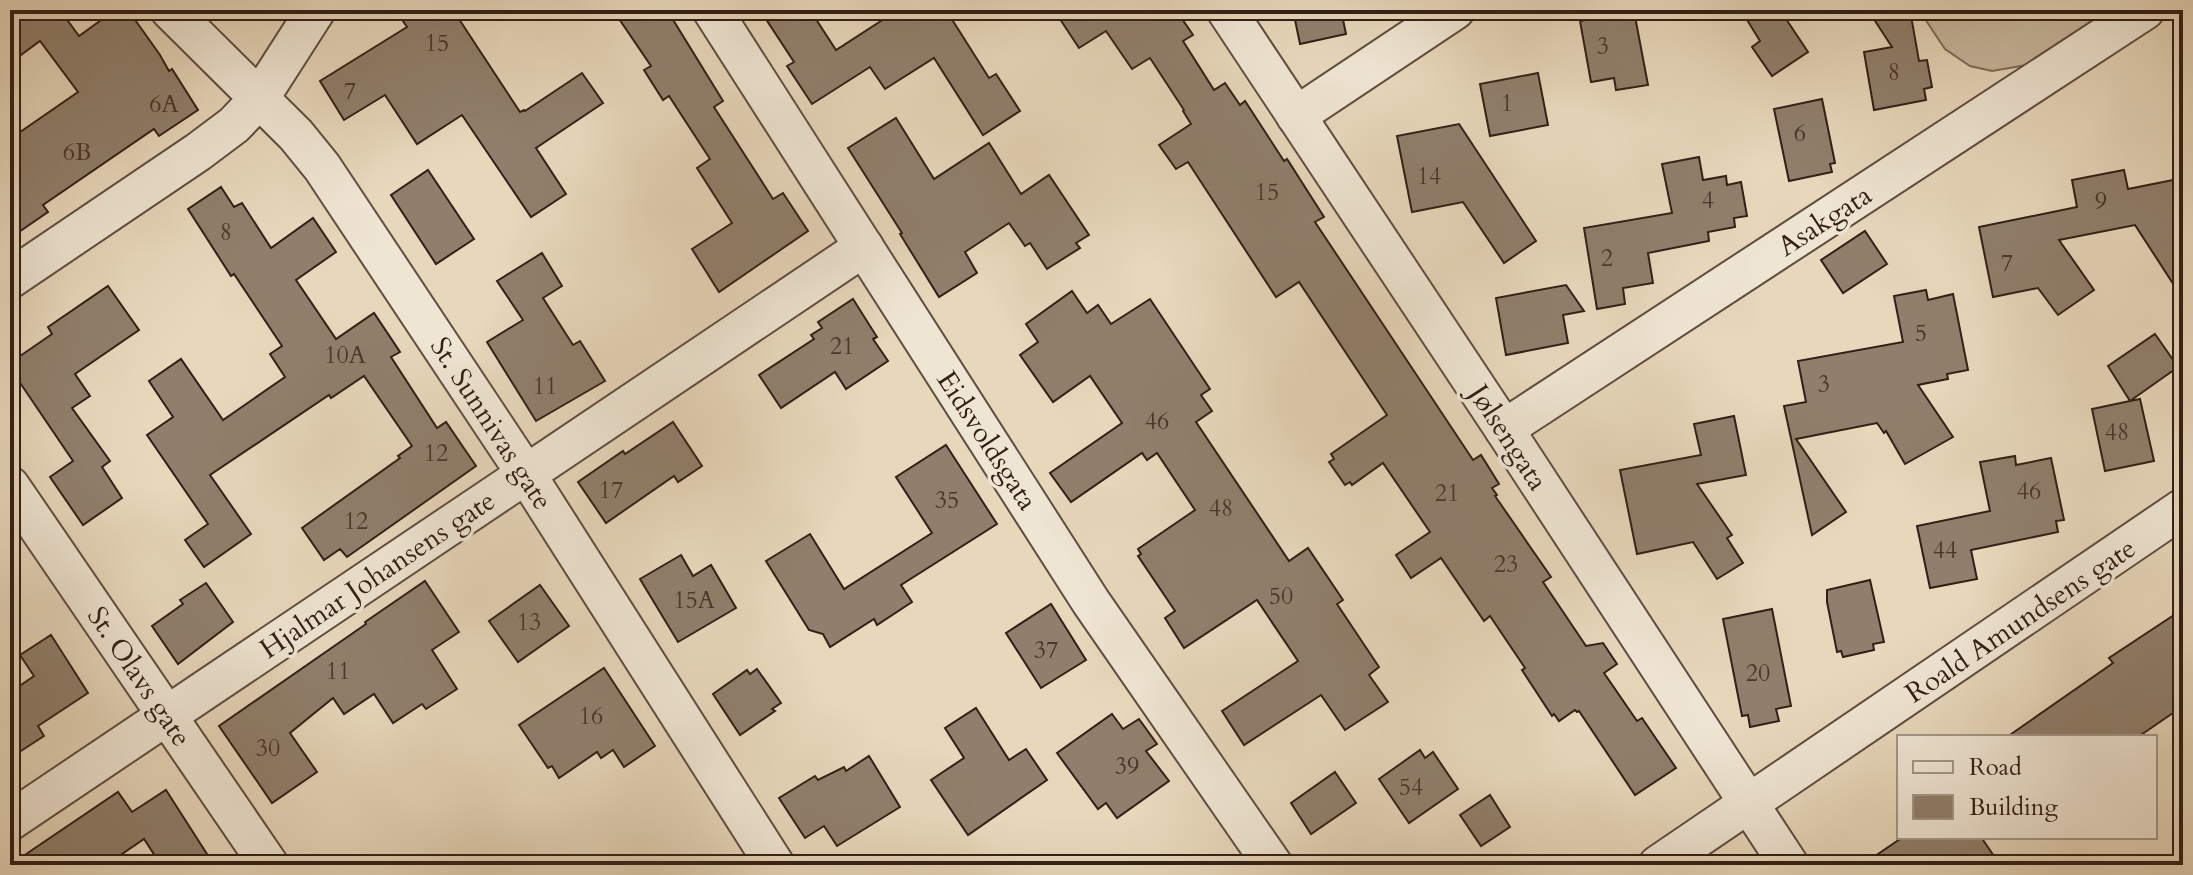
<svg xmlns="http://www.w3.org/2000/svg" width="2193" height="875" viewBox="0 0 2193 875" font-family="Cardo,serif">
  <rect width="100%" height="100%" fill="#e7d7bb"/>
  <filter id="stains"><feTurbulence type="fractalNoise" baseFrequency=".0025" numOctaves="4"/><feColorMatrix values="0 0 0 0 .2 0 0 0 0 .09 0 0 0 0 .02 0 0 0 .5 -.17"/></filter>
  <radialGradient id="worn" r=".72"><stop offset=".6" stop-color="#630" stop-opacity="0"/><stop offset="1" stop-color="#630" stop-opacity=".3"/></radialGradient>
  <polygon fill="#c8b89f" stroke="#7d6c5b" stroke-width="2" points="1919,10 2114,10 2027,65 1992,71 1970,66 1945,49"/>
  <g fill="#907f6c" stroke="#321f17" stroke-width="2">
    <polygon points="10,10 83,10 68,21 79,36 115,10 128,10 160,55 169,71 172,69 198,110 159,136 154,129 43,205 48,212 10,238 10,139 78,92 40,41 10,63"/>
    <polygon points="419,10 453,10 520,112 524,110 525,111 582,73 603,103 536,148 566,194 531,217 462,115 417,144 385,95 344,120 320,81 407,27 403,21"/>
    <polygon points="613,10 667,10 723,101 714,107 773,199 783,193 808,231 719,292 692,249 732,223 697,168 710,159 669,96 663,100 644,70 651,66"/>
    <polygon points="760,10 810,10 836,50 898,10 946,10 989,78 996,74 1020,111 983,135 934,58 885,89 870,67 812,104 787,66 794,62"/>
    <polygon points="1054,10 1176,10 1193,35 1183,41 1214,90 1225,83 1240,105 1245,101 1284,161 1287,159 1324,217 1315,222 1473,460 1481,455 1499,484 1492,488 1497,495 1495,496 1551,577 1543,582 1586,646 1603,643 1617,664 1604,673 1637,721 1642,718 1676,768 1635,795 1579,711 1577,712 1575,710 1559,721 1554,714 1552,716 1522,670 1525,668 1490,616 1484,621 1441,558 1411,578 1396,555 1430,532 1383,463 1352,485 1350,482 1345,485 1329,462 1334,459 1331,454 1387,415 1299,282 1276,297 1188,162 1176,169 1159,145 1191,124 1183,111 1184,110 1150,58 1132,69 1106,31 1079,48"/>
    <polygon points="1293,10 1341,10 1346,34 1300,44"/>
    <polygon points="1741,10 1780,10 1808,52 1772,76 1752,47 1760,41"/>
    <polygon points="1868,10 1910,10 1919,61 1927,60 1932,87 1924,89 1926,100 1874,110 1864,52 1892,47"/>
    <polygon points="1634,11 1648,85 1616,90 1614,78 1591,82 1580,21"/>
    <polygon points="1538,73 1548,125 1490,136 1480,84"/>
    <polygon points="1822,99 1835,163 1830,164 1832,172 1789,181 1774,109"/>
    <polygon points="896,118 934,179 989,143 1021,194 1049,175 1089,235 1076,243 1080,248 1047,269 1030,243 1025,246 1009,223 965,252 977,273 939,297 900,234 902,233 848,148"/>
    <polygon points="1459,124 1536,241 1504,263 1463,202 1412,212 1397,136"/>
    <polygon points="1699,157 1703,180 1726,176 1727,185 1741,182 1747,216 1734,218 1735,227 1708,232 1709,241 1648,253 1653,283 1623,288 1625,304 1597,309 1584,228 1672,213 1662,164"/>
    <polygon points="428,170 474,239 436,264 391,195"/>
    <polygon points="2124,170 2128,189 2183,178 2183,299 2135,225 2059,240 2094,290 2058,315 2038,288 1993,297 1979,227 2077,207 2072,180"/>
    <polygon points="221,187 234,207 242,203 271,248 313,218 336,252 296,280 336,339 374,313 400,352 391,357 437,428 446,422 476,466 347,557 340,549 324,560 302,528 400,458 398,456 412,446 364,376 331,398 329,395 210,475 251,534 204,567 185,540 208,524 147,435 173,417 149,381 181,359 223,420 285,377 270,354 282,346 234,274 231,276 188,209"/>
    <polygon points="1865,231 1887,264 1843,293 1821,260"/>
    <polygon points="542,253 562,286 543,298 573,345 580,341 605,381 536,421 487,342 523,320 497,281"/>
    <polygon points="1566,285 1584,311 1563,315 1568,343 1506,355 1496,298"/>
    <polygon points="108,286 139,330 75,374 90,396 72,408 110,461 102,467 122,498 83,525 50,477 73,461 10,368 10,363 52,334 48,327"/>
    <polygon points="1926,290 1928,300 1953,294 1968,370 1947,374 1948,379 1918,385 1953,437 1905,464 1886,431 1884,433 1877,423 1796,439 1846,512 1812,535 1784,406 1806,402 1798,361 1903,342 1894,296"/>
    <polygon points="1072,291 1087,313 1098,305 1111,324 1150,299 1210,389 1201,395 1212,411 1196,422 1289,561 1308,548 1343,600 1337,604 1379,667 1369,675 1388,702 1345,730 1321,695 1244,745 1222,711 1298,661 1257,600 1184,648 1165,618 1175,611 1138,556 1141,554 1138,549 1195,510 1157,453 1147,460 1142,453 1071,502 1050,473 1122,423 1090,376 1053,402 1020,355 1038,342 1026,324"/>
    <polygon points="853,299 877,337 873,339 888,361 846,389 835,372 781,408 759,375 814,339 811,335 822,328 818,322"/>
    <polygon points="2155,334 2178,367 2130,401 2140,399 2154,461 2105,471 2092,409 2130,401 2108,366"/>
    <polygon points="1734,416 1746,475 1697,484 1732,535 1727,538 1743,563 1717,579 1693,542 1637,554 1620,470 1701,455 1694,424"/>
    <polygon points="673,422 702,466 678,482 674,476 606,523 578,482 623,451 625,454"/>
    <polygon points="946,445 997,524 901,585 912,602 877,625 874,619 830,647 823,634 809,630 766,561 810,534 844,589 932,533 896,477"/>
    <polygon points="2015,456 2016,465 2051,458 2064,520 2056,521 2058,532 1971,550 1977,579 1930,588 1917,526 1990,511 1980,462"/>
    <polygon points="681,555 693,576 711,565 736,608 678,642 640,579"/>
    <polygon points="1870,580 1884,642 1873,644 1874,650 1843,657 1841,651 1837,652 1827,602 1827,590"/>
    <polygon points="425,581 459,632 432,650 457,689 426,709 422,704 393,723 374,694 344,714 333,698 290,733 317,772 272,803 219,726 366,624 365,622"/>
    <polygon points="206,583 233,622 178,664 152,626 183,604 180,600"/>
    <polygon points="540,585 569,626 518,662 489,621"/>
    <polygon points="1051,604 1086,660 1041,688 1006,633"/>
    <polygon points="1772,609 1791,706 1776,709 1779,721 1750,727 1748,715 1742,716 1723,619"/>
    <polygon points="2183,609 2183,706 2138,737 2007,737 2113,663 2109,658"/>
    <polygon points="51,635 88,693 38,726 44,736 10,758 10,682 15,689 34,676 20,655"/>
    <polygon points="604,668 655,746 624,767 613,750 601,758 597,752 559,778 552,766 548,768 519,725"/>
    <polygon points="757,669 781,703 772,709 775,711 740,735 713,694 747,670 750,674"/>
    <polygon points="976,708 1009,760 1026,749 1047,780 968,835 931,780 964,758 945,728"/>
    <polygon points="1112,714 1123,729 1139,719 1157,744 1146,751 1169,781 1117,818 1106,803 1098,809 1057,753"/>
    <polygon points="1420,750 1425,758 1433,752 1458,789 1409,823 1379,779"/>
    <polygon points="869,756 900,807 837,846 824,826 805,838 779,798 815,776 818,780 844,767 846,771"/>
    <polygon points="1335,772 1356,803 1311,834 1291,803"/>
    <polygon points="166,790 214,865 161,865 144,839 106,865 10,865 118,792 132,812"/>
    <polygon points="1490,795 1510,827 1481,846 1460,815"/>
    <polygon points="1903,837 1981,837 2000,865 1862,865"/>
  </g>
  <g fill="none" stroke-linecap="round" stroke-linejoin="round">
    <defs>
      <g id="street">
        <polyline points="170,10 296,135 322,167 526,474 775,865"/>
        <polyline points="712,10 1091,602 1273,865"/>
        <polyline points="1226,10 1504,429 1789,865"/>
        <polyline points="1296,116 1455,10"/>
        <polyline points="10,279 198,152 234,125 259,99 316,10"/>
        <polyline points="1504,429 2145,10"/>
        <polyline points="10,486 269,865"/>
        <polyline points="10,821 864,247"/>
        <polyline points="1658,865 2183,508"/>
      </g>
    </defs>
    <use href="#street" stroke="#5f4d40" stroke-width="42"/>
    <use href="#street" stroke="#efe5d3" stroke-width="38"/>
  </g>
  <g text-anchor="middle" stroke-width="7" stroke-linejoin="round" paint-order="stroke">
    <g font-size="24" fill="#4a372c">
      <text x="437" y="51">15</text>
      <text x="1603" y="54">3</text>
      <text x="1894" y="80">8</text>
      <text x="350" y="99">7</text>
      <text x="1507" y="111">1</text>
      <text x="164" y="112">6A</text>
      <text x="1800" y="141">6</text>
      <text x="77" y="160">6B</text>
      <text x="1429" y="184">14</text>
      <text x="1267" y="200">15</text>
      <text x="1708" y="208">4</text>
      <text x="2101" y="209">9</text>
      <text x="226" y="240">8</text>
      <text x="1607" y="266">2</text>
      <text x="2007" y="271">7</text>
      <text x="1921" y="341">5</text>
      <text x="842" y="354">21</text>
      <text x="345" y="363">10A</text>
      <text x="1824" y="392">3</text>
      <text x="545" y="394">11</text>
      <text x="1157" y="429">46</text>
      <text x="2117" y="440">48</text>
      <text x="436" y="461">12</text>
      <text x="611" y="498">17</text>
      <text x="2029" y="499">46</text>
      <text x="1447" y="501">21</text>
      <text x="947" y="508">35</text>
      <text x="1221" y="516">48</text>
      <text x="356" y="529">12</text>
      <text x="1945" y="558">44</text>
      <text x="1506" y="572">23</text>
      <text x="1281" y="604">50</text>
      <text x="694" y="608">15A</text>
      <text x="529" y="630">13</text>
      <text x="1046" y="658">37</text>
      <text x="338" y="679">11</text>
      <text x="1758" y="681">20</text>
      <text x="591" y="724">16</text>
      <text x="268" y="756">30</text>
      <text x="1127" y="774">39</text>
      <text x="1411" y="795">54</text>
    </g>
    <g font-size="28" fill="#321f17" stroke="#efe5d3">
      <text transform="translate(1824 220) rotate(-33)" y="10">Asakgata</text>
      <text transform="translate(492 423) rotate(57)" y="10">St. Sunnivas gate</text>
      <text transform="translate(1509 437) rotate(57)" y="10">Jølsengata</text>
      <text transform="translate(988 440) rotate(57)" y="10">Eidsvoldsgata</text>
      <text transform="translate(377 574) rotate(-34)" y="10">Hjalmar Johansens gate</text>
      <text transform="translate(2020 620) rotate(-34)" y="10">Roald Amundsens gate</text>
      <text transform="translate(140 676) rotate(56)" y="10">St. Olavs gate</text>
    </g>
  </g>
  <rect width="2193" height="875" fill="none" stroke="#e7d7bb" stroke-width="40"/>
  <rect x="12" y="12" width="2169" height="851" fill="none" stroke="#321f17" stroke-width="4"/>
  <rect x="20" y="20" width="2153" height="835" fill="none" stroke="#321f17" stroke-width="2"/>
  <rect x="1897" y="735" width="260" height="104" fill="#efe5d3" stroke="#a39688" stroke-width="2"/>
  <rect x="1913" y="761" width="40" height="12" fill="#efe5d3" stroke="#a39688" stroke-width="2"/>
  <text x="1969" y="775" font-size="24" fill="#321f17">Road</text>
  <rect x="1913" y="795" width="40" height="24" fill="#907f6c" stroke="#a39688" stroke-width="2"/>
  <text x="1969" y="815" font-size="24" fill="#321f17">Building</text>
  <rect width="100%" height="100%" filter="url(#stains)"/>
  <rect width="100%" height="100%" fill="url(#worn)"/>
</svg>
